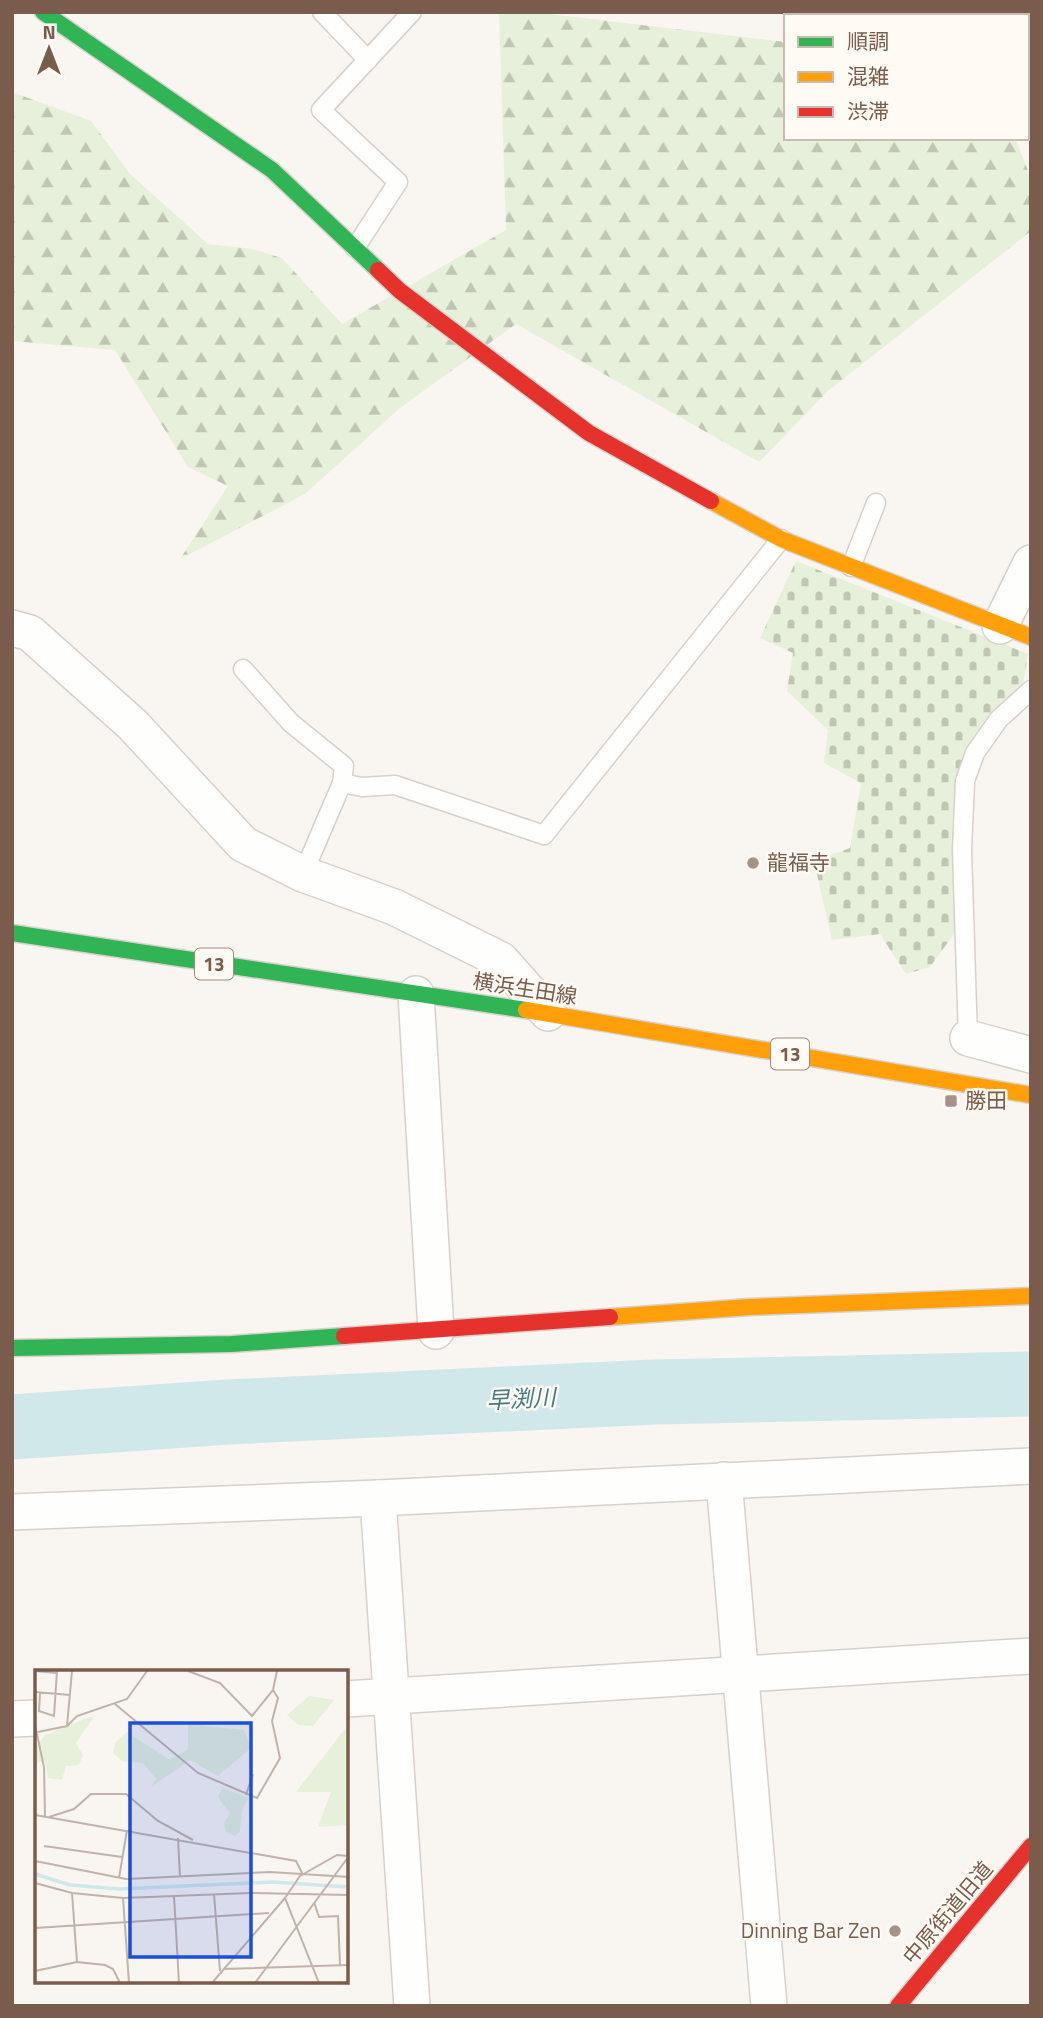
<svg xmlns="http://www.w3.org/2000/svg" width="1043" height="2018" viewBox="0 0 1043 2018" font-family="'Titillium Web','Noto Sans JP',sans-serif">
  <defs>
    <pattern id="forest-firs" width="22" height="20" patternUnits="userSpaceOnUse" patternTransform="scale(1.75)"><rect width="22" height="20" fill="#e7f0db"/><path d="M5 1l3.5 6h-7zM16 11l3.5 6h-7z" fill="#c0c6b4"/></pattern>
    <pattern id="cemetery-stones" width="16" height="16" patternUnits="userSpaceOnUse" patternTransform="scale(1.75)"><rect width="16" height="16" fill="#e7f0db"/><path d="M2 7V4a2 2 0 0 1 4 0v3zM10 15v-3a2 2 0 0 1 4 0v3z" fill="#c0c6b4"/></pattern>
  </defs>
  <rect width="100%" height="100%" fill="#f9f5f0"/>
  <polygon fill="url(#forest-firs)" points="499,12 532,12 786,42 786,138 1015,138 1031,178 1031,231 828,391 759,462 516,324 400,408 305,494 180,559 228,486 188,467 115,350 12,341 12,92 91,121 129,173 208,244 252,249 282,258 342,324 506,230"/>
  <polygon fill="url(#cemetery-stones)" points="796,561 1028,654 1023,684 989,719 967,749 959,775 954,934 930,967 906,974 880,934 832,940 814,861 850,848 861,783 824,763 828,730 787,691 793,653 760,638"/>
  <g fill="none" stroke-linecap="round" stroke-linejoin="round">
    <polyline stroke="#d0e8ea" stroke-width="65" points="12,1427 228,1412 655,1392 1031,1384"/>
    <defs>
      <g id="lane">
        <polyline points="322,12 368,60"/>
        <polyline points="869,12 876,16"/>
        <polyline points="954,16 957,12"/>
        <polyline points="355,248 398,182 321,110 412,12"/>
        <polyline points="851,567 876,503"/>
        <polyline points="243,669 291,723 344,766 342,783 362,787 395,785 544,835 781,539"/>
        <polyline points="303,874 342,783"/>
        <polyline points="968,1038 962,850 965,781 975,753 999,719 1031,690"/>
      </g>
      <g id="street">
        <polyline points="1000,626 1031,563"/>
        <polyline points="12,628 30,633 133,725 243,844 303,874 394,907 501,960 548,1013"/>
        <polyline points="416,994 436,1331"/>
        <polyline points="968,1038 1031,1055"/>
        <polyline points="724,1480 769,2006"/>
        <polyline points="378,1498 412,2006"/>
        <polyline points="12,1512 378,1498 1031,1466"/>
        <polyline points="346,1699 1031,1656"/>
        <polyline points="12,1719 37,1718"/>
      </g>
      <g id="fast">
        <polyline points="43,12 272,170 378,270"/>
        <polyline points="12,933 526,1010"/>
        <polyline points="12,1348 232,1344 344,1336"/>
      </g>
      <g id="slow">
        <polyline points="711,501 781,539 1031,637"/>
        <polyline points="526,1010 1031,1095"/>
        <polyline points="610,1317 750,1307 1031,1296"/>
      </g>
      <g id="jam">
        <polyline points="378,270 400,291 589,433 711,501"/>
        <polyline points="344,1336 610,1317"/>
        <polyline points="898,2006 1031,1846"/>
      </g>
    </defs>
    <use href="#lane" stroke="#d7d1cb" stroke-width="21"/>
    <use href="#street" stroke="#d7d1cb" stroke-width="38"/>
    <use href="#fast" stroke="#d9d2cb" stroke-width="19"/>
    <use href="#slow" stroke="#d9d2cb" stroke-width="19"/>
    <use href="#jam" stroke="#d9d2cb" stroke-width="19"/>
    <use href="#lane" stroke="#fefefd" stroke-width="18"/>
    <use href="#street" stroke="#fefefd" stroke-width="35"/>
    <use href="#fast" stroke="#30b455" stroke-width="16"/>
    <use href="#slow" stroke="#ff9f0a" stroke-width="16"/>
    <use href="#jam" stroke="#e5322d" stroke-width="16"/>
  </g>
  <g fill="#a69286" stroke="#fffaf3" stroke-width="2.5">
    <circle cx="753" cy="863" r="7"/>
    <rect x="944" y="1094" width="14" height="14" rx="3.5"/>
    <circle cx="895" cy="1931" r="7"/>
  </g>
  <g text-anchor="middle" stroke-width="5" stroke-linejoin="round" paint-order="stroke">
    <g fill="#fffaf3" stroke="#a28b7f" stroke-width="2">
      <rect x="195" y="948.5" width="38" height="31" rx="5"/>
      <rect x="771" y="1038.5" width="38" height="31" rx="5"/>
    </g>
    <g font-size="19" font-weight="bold" fill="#7a5c4d">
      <text x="214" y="971">13</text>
      <text x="790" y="1061">13</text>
    </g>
    <g font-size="21" fill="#7a5c4d" stroke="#fffaf3" text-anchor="start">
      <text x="767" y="870">龍福寺</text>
      <text x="965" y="1108">勝田</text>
      <text x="881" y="1938" text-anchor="end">Dinning Bar Zen</text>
    </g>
    <g font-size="21" fill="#7a5c4d" stroke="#fffaf3">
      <text transform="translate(525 989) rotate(9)" y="7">横浜生田線</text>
      <text transform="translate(948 1913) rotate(-50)" y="7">中原街道旧道</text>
    </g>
    <g font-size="23" font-style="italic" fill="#437c86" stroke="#fffaf3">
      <text transform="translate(521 1399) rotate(-3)" y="8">早渕川</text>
    </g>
  </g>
  <g transform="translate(35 1670)">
    <rect width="313" height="313" fill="#f9f5f0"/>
    <path d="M274,26L299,30L278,56L263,55L252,45ZM60,45L41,73L48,85L44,95L31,96L27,110L13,108L10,91L0,93V78L10,65ZM153,54L209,60L216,78L183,106L155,90L116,117L121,109L108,93L87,91L78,83L80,73L92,62L135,90L153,79ZM313,55V155L283,157L296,122H261Z" fill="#e7f0db"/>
    <path d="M187,118L214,128L207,140L205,161L200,166L191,162L189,152L195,144L183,127Z" fill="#e7f0db"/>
    <path fill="none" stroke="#d0e8ea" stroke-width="3.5" d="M0,204L35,215L84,219L238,212L314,217"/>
    <path fill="none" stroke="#c2b3aa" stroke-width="2" d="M0,1L22,3M153,1L185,13L217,46L238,20L242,1M0,22L35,25M5,23L4,41L19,46L22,1M80,34L163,103L222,128L245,88L237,51L243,28L238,20M0,55L9,97L10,146M32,56L37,1M3,62L32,56L42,46L92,29L112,1M211,125L218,104M0,145L261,191L267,203L250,228L284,313M14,147L39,139L56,124H91L123,151L158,170M143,168L145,207M9,176L87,187M0,191L91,209L235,202L314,207M265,206L302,185L313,186M84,208L92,160M0,213L37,223L88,228L215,223L314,225M37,223L42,292M179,224L185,301M139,226L144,313M88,228L94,313M279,232L284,247L303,246L305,295M0,258L234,243M188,299L314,295M0,301L42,292L70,295L78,299L85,313M177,313L250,228M220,313L314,186"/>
    <path fill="#1d4ed8" fill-opacity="0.15" stroke="#1d4ed8" stroke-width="3.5" d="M95,53H216V287H95Z"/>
    <rect width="313" height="313" fill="none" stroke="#7a5c4d" stroke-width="3.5"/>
  </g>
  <rect width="1043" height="2018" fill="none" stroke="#7a5c4d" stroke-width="28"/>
  <rect x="784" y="14" width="245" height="126" fill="#fffaf3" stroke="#cabbb1" stroke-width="2"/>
  <rect x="798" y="37" width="35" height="10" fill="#30b455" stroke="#cabbb1" stroke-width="2"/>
  <text x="847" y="49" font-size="21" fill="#7a5c4d">順調</text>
  <rect x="798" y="72" width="35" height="10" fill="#ff9f0a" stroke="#cabbb1" stroke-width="2"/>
  <text x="847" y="84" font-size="21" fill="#7a5c4d">混雑</text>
  <rect x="798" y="107" width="35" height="10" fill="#e5322d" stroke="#cabbb1" stroke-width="2"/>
  <text x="847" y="119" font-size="21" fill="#7a5c4d">渋滞</text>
  <g transform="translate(49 49)" stroke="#fffaf3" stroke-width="5" paint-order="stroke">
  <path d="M0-5L12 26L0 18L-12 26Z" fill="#7a5c4d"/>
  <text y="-10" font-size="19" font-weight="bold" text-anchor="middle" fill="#7a5c4d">N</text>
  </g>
</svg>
